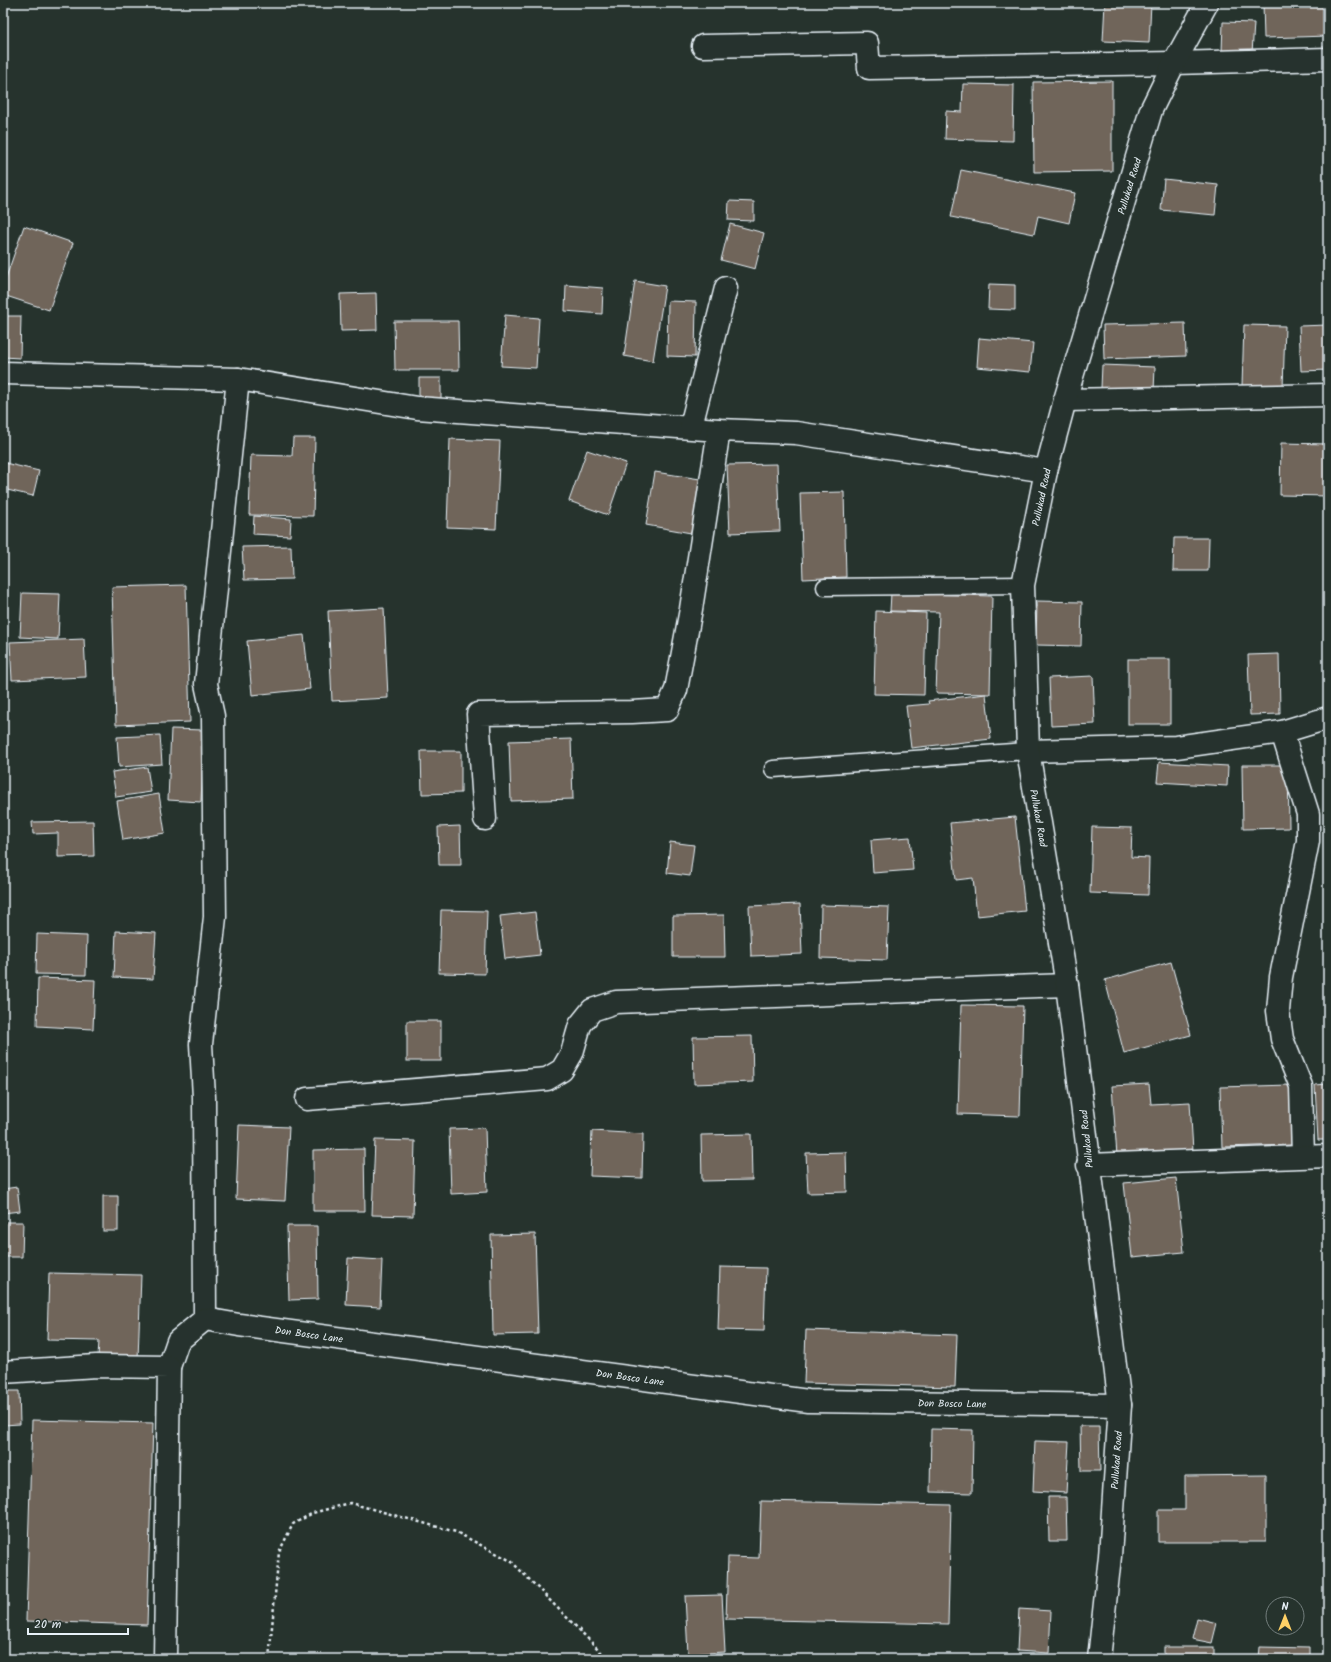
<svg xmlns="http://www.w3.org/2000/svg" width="1331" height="1662" viewBox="0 0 1331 1662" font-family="Kalam,sans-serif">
  <rect width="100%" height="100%" fill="#26332d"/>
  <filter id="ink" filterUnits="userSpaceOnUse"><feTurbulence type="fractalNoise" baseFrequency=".025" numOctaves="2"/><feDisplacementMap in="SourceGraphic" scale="8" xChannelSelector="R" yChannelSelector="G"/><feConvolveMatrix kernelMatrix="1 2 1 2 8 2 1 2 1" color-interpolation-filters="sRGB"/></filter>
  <g filter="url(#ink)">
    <g fill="#70655a" stroke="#e8f1f8">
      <polygon points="1105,3 1151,3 1149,43 1103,41"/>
      <polygon points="1263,3 1328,3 1328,36 1264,38"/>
      <polygon points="1223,22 1254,23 1252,53 1222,52"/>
      <polygon points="1112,81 1112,171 1034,172 1033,82"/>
      <polygon points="963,84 1014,85 1013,141 945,139 946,111 962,112"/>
      <polygon points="961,170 1075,193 1069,223 1038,216 1034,234 951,217"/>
      <polygon points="1164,179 1218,185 1215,215 1161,210"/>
      <polygon points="729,201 754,202 754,221 728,220"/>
      <polygon points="730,224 764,233 755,269 721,260"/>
      <polygon points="24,226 73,243 49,310 3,295 3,286"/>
      <polygon points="1328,241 1328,264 1325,263"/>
      <polygon points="635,281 665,286 653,361 624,356"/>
      <polygon points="989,284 1015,285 1015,310 988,309"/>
      <polygon points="566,285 603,288 602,314 565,311"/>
      <polygon points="376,293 377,330 341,331 340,294"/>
      <polygon points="668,301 696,302 695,357 667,356"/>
      <polygon points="505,315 539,318 536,368 501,366"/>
      <polygon points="3,316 21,316 20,358 3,357"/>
      <polygon points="394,321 458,321 459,370 395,370"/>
      <polygon points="1185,323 1186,356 1104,359 1103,325"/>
      <polygon points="1244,325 1285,326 1283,388 1242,386"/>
      <polygon points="1328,325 1328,370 1301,371 1299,326"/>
      <polygon points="979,338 1033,343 1030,372 977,367"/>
      <polygon points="1102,365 1155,367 1154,391 1101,388"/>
      <polygon points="419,378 441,378 441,401 419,400"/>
      <polygon points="293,438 315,438 313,516 249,515 251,455 292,456"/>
      <polygon points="450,439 500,441 496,529 447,527"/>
      <polygon points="1281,443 1328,444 1328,496 1280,495"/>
      <polygon points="587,450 626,463 608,515 569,501"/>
      <polygon points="5,463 39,471 33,496 3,489 3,472"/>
      <polygon points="777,464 780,531 730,533 727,465"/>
      <polygon points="655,472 700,479 691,533 646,525"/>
      <polygon points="844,492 846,577 803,579 800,493"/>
      <polygon points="254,516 291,519 290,536 253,534"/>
      <polygon points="1174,538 1209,538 1208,571 1173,571"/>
      <polygon points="291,546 292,579 244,580 242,547"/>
      <polygon points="186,585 190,722 116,725 112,587"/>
      <polygon points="22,593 60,594 58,639 20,637"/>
      <polygon points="891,593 992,596 990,694 936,693 939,612 890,611"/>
      <polygon points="1037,601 1082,602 1081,646 1036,645"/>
      <polygon points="384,608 388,698 332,701 328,611"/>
      <polygon points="876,611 926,613 924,695 874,694"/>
      <polygon points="304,635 310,689 252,695 247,641"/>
      <polygon points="84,639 86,677 12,680 10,642"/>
      <polygon points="1279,654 1280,714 1250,715 1248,655"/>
      <rect x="1128" y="659" width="42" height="65"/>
      <polygon points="1093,676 1095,724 1051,726 1049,678"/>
      <polygon points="986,694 991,739 911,748 906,706 929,704 928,701"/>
      <polygon points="171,729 204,730 201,802 168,800"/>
      <polygon points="160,735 162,764 119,767 117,737"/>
      <polygon points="571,739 573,799 511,801 509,741"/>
      <polygon points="421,751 461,751 461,793 422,794"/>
      <polygon points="1159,762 1228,766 1227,786 1157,782"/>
      <polygon points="1242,765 1288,765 1289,828 1243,829"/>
      <polygon points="147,767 151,792 116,797 112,772"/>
      <polygon points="159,794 165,833 123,840 117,801"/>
      <polygon points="1015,817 1025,911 977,916 973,878 956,880 950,823"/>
      <polygon points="93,821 94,856 58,857 58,833 33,834 32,822"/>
      <polygon points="460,826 461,865 439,865 438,827"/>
      <polygon points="1092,827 1132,828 1131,857 1149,858 1148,895 1090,893"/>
      <polygon points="910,837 913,870 873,873 871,840"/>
      <polygon points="670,842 694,845 690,876 667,873"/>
      <polygon points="800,904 802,954 751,956 749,906"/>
      <polygon points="821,905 889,907 887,960 820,958"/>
      <polygon points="441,910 487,911 485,974 439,973"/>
      <polygon points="535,912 540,955 505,959 500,916"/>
      <polygon points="724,915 725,957 673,957 673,916"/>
      <polygon points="116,931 156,933 153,979 114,977"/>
      <polygon points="37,934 87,936 86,975 36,974"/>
      <polygon points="1171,962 1191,1035 1124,1053 1105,980"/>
      <polygon points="38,978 95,980 93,1029 37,1026"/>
      <polygon points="961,1005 1023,1006 1020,1116 958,1114"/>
      <rect x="407" y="1021" width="34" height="40"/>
      <polygon points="752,1036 753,1082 694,1084 693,1037"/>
      <polygon points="1149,1084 1151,1104 1190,1102 1193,1151 1117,1156 1112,1086"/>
      <polygon points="1328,1084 1328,1140 1318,1140 1315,1085"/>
      <polygon points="1291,1085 1293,1145 1222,1147 1220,1087"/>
      <polygon points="239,1125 289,1127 285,1201 236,1199"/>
      <polygon points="485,1128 487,1192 451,1194 449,1129"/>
      <polygon points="592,1131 643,1134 642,1178 590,1176"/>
      <polygon points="751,1134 752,1180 702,1181 701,1135"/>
      <polygon points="375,1140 415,1141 413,1216 372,1215"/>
      <polygon points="364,1149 365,1211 313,1211 313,1150"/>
      <polygon points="846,1152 847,1192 808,1193 806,1153"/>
      <polygon points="1176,1178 1184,1252 1132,1257 1124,1183"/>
      <polygon points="17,1187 20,1211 3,1213 3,1189"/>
      <rect x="103" y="1196" width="15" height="35"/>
      <polygon points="3,1222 23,1222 22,1257 3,1257"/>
      <polygon points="287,1226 317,1226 318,1299 289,1300"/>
      <polygon points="535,1234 538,1334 493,1335 491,1235"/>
      <polygon points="348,1258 382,1260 380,1307 346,1305"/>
      <polygon points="720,1267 766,1268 764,1331 718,1330"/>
      <polygon points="49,1273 141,1275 138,1359 98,1357 99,1341 47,1340"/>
      <polygon points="806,1330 957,1335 955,1387 804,1383"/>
      <polygon points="3,1391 19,1391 20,1424 3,1425"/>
      <polygon points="32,1420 153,1423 147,1625 26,1621"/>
      <polygon points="1080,1426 1099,1426 1100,1471 1081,1471"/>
      <polygon points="931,1429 973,1430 972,1493 930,1492"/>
      <polygon points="1035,1441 1069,1442 1066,1493 1033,1491"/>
      <polygon points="1266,1475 1266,1542 1158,1542 1158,1510 1185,1510 1185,1476"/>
      <polygon points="1048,1497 1066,1497 1067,1541 1049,1541"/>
      <polygon points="761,1501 951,1505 948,1624 726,1619 728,1557 759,1558"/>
      <polygon points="722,1595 725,1652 688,1654 685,1596"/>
      <polygon points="1019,1609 1051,1611 1049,1653 1017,1651"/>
      <polygon points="1197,1618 1217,1623 1212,1643 1192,1639"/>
      <rect x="1164" y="1647" width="50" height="12"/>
      <polygon points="1259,1647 1309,1648 1309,1659 1258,1659"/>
    </g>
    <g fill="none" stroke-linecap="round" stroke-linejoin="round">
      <defs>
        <g id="service">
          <polyline points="825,587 1023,585"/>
          <polyline points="773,769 1028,751"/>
        </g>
        <g id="minor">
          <polyline points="703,46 867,43 869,68 1174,63 1328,59"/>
          <polyline points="3,373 238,379 417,408 719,430 796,433 1046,471"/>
          <polyline points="1065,400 1328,395"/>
          <polyline points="691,426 726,288"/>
          <polyline points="1282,732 1308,814 1308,841 1281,977 1278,1011 1282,1039 1301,1086 1303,1156"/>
          <polyline points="1028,751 1176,747 1282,732 1328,718"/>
          <polyline points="485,819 478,714 632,712 667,710 676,690 691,609 719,430"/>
          <polyline points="307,1099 547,1079 562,1070 572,1053 580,1025 592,1010 616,1002 1067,985"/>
          <polyline points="1088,1165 1328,1156"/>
          <polyline points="205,1319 204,1097 201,1044 215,917 213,716 206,684 238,379"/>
          <polyline points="169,1367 178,1341 205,1319 239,1325 808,1401 1120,1405"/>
          <polyline points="3,1372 96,1366 169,1367 165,1659"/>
        </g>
        <polyline id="tertiary" points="1099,1659 1110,1556 1120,1405 1067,985 1028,751 1023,585 1046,471 1065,400 1151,110 1174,63 1207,3"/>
      </defs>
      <use href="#service" stroke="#e8f1f8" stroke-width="19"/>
      <use href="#minor" stroke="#e8f1f8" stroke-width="25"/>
      <use href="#tertiary" stroke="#e8f1f8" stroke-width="25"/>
      <polyline stroke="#e8f1f8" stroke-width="2.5" stroke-dasharray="3 3" stroke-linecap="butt" points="269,1659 279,1552 293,1524 313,1513 350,1503 456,1532 511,1561 608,1659"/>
      <use href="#service" stroke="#26332d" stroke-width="16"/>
      <use href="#minor" stroke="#26332d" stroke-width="22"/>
      <use href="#tertiary" stroke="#26332d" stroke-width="22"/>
    </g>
  </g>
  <g text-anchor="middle" stroke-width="3" stroke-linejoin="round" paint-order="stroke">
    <g font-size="10" fill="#e8f1f8" stroke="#26332d">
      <text transform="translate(1129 186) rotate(-73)" y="4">Pullukad Road</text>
      <text transform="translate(1041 497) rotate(-78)" y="4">Pullukad Road</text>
      <text transform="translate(1039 818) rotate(80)" y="4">Pullukad Road</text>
      <text transform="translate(1086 1139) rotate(-96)" y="4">Pullukad Road</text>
      <text transform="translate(309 1334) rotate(8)" y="4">Don Bosco Lane</text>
      <text transform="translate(630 1377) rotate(8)" y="4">Don Bosco Lane</text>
      <text transform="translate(952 1403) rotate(1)" y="4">Don Bosco Lane</text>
      <text transform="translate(1116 1460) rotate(-86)" y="4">Pullukad Road</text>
    </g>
  </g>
  <rect width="1331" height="1662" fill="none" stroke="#26332d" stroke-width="16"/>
  <rect x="8" y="8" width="1315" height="1646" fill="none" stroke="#e8f1f8" stroke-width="1.5" filter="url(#ink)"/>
  <g transform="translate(1285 1616)"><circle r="19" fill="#26332d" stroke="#747f7e"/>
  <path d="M0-3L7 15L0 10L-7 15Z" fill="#ffd166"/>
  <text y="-6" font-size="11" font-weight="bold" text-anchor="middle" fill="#e8f1f8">N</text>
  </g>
  <path d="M28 1628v6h100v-6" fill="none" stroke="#e8f1f8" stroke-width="2"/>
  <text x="34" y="1628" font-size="12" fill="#e8f1f8" stroke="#26332d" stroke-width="3" paint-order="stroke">20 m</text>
</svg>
